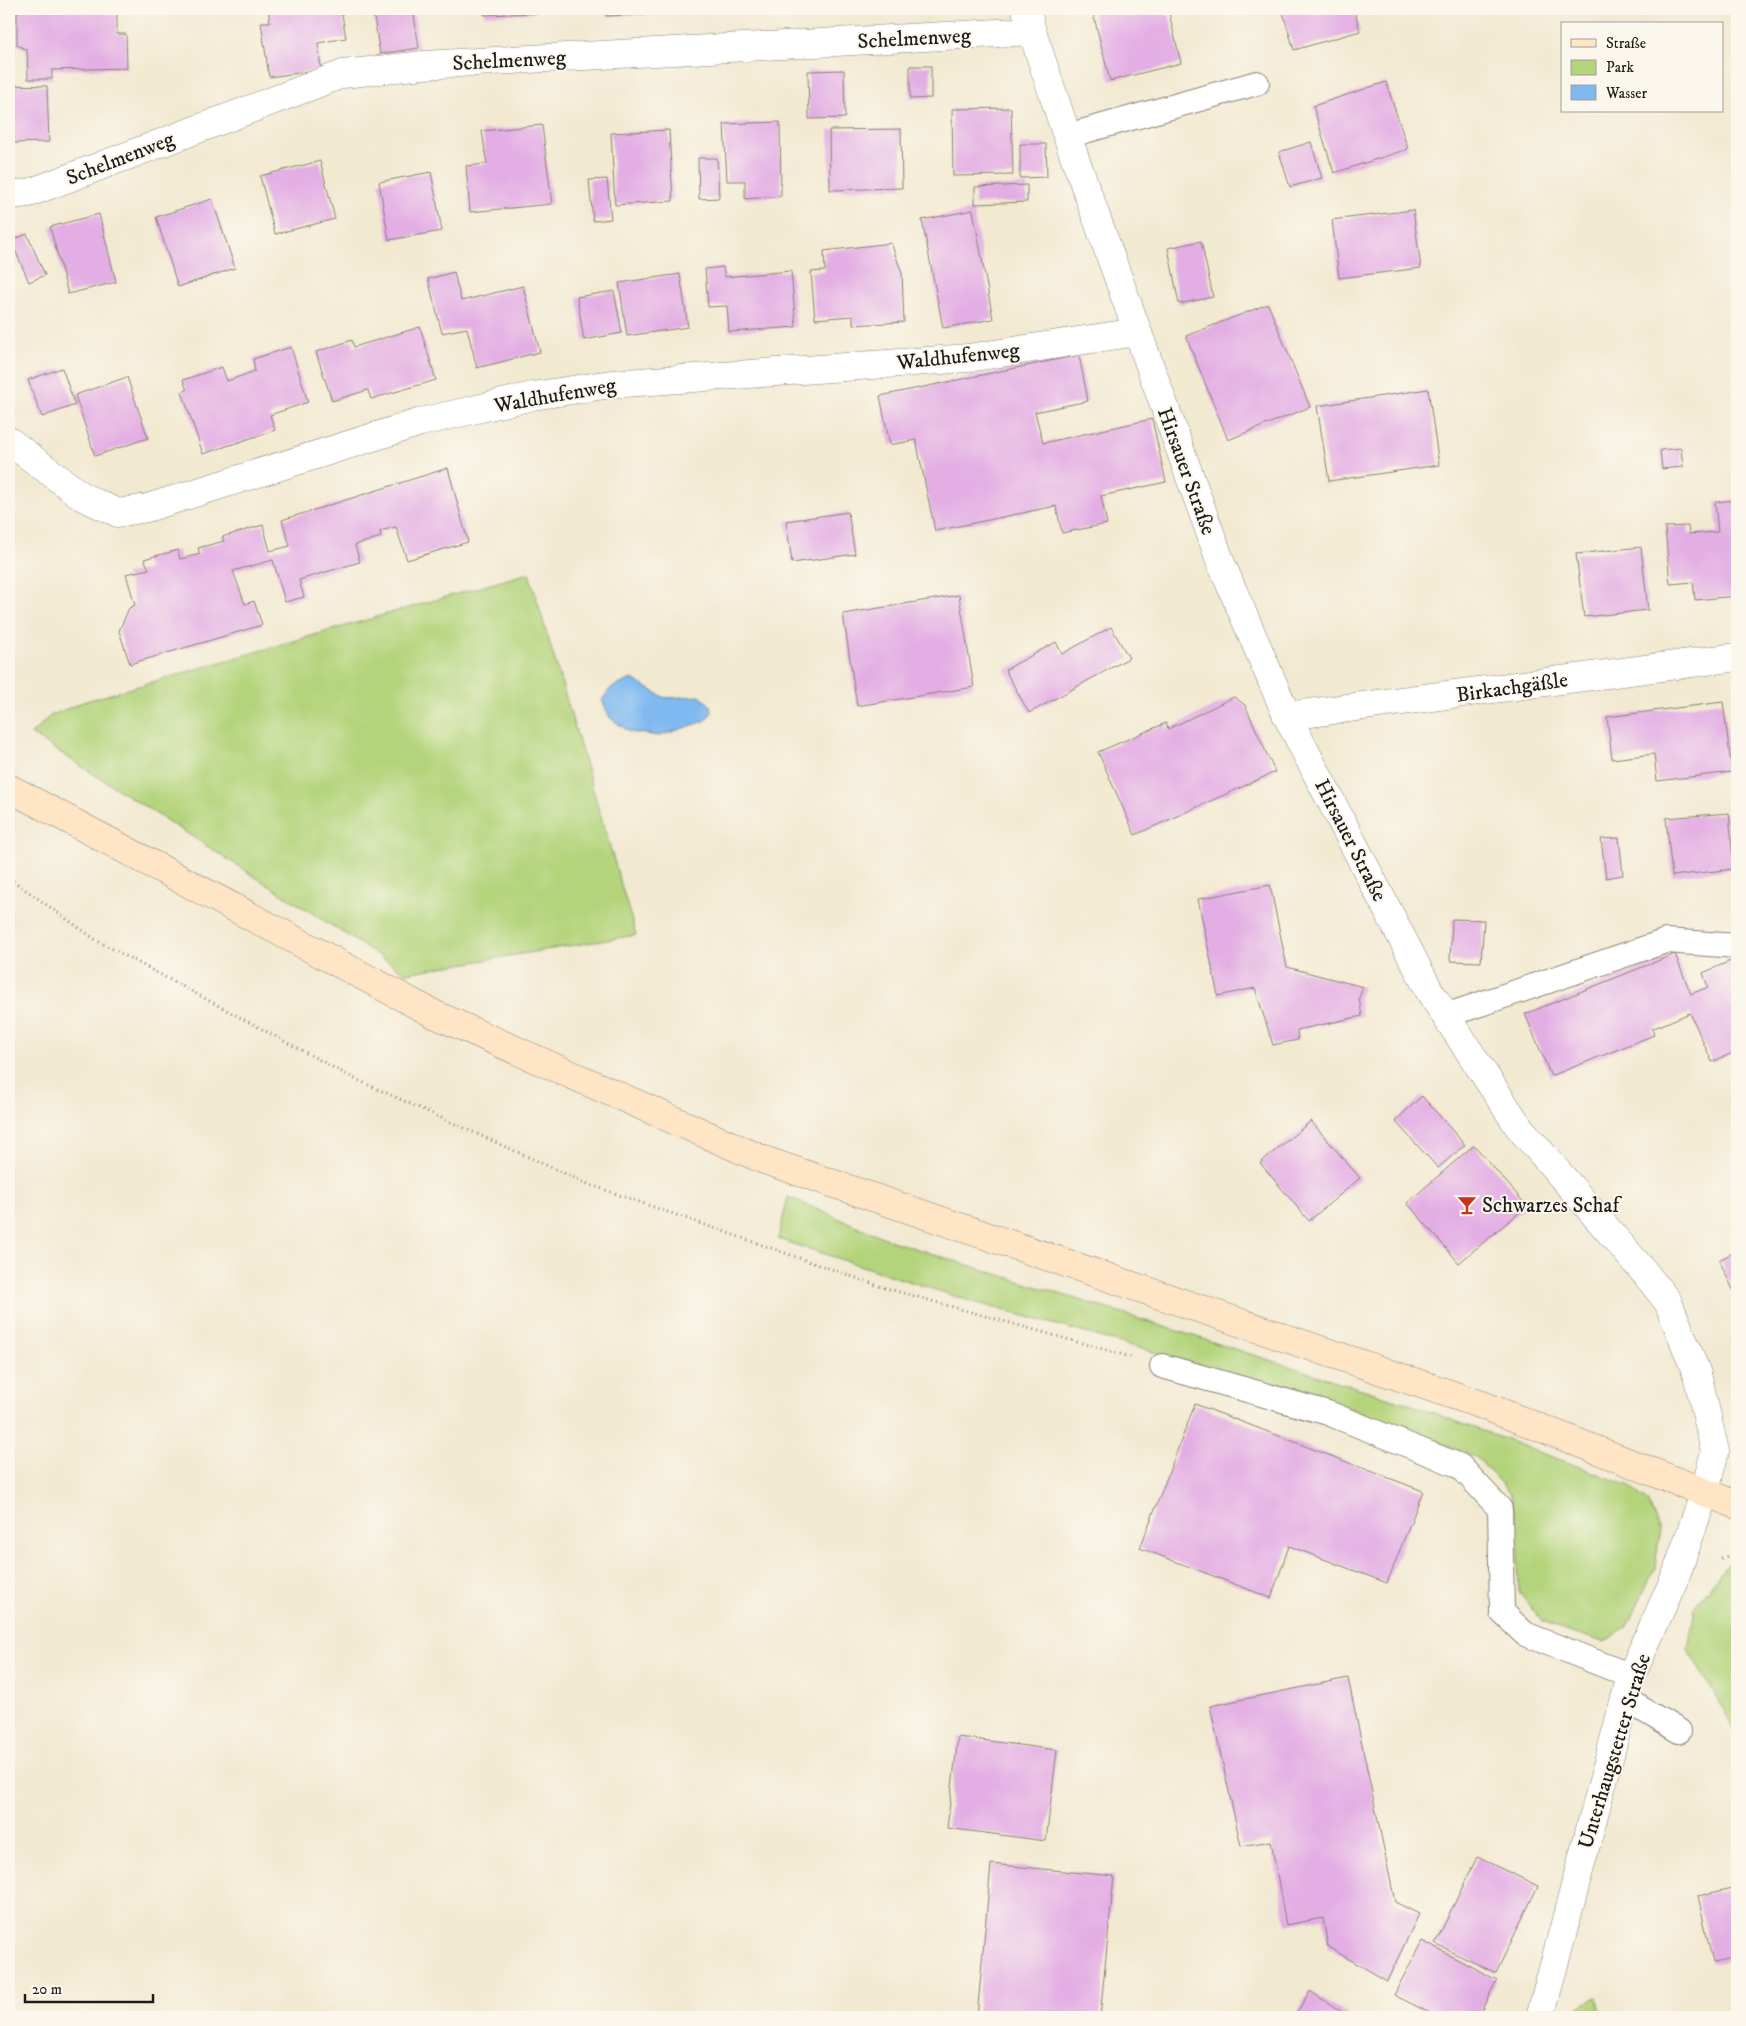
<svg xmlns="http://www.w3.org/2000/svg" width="1746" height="2026" viewBox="0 0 1746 2026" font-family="'IM FELL DW Pica',serif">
  <rect width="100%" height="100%" fill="#fbf7ec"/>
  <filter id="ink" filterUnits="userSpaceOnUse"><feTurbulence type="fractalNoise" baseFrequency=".02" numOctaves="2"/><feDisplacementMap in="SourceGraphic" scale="10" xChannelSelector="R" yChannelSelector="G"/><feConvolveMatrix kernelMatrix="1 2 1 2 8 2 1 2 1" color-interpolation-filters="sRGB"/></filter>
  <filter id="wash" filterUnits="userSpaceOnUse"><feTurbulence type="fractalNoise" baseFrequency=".0096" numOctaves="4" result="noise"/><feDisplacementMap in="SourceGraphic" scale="20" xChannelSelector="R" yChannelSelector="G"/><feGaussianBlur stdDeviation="1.12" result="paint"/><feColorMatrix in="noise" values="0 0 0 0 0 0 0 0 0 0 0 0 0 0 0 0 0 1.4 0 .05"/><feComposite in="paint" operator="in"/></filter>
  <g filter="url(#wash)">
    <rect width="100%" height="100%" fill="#f2e9d1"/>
    <g fill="#b4d47c" stroke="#68784c">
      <polygon points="529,573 636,935 406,973 31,734 50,716 83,702"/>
      <polygon points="788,1197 892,1241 1412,1405 1628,1485 1647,1501 1660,1530 1655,1568 1626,1628 1603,1642 1542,1622 1519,1592 1517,1532 1511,1494 1476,1457 1333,1402 970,1301 778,1239"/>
      <polygon points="1737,1563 1737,1732 1688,1649 1695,1608 1727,1564"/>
      <polygon points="1597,1997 1600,2017 1578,2017 1580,2005"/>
    </g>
    <polygon fill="#7fb9f0" stroke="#4e6a86" points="632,679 665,698 700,696 710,705 712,712 705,721 659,736 630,732 610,718 602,700 611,688"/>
    <g id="blocks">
      <g fill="#e3aee4">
        <polygon points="22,9 117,9 117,34 126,34 127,68 52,70 52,79 28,79 27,50 17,45 17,13"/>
        <polygon points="268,9 341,9 346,38 318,43 321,70 269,77 261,22 270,22"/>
        <polygon points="390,9 413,9 419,48 380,54 373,11"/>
        <polygon points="484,9 536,9 536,13 484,15"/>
        <polygon points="606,9 688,9 688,13 606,16"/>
        <polygon points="1092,9 1168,9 1181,63 1110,81"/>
        <polygon points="1282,9 1354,9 1360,31 1294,50"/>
        <polygon points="910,66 931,66 931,98 910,99"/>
        <polygon points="844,70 845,118 809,119 808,71"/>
        <polygon points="1386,82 1408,149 1334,173 1313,106"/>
        <polygon points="9,85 47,86 49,142 12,143 9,140"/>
        <polygon points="1011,108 1013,175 953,176 952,109"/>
        <polygon points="780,122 781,196 745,199 745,181 727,181 724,124"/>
        <polygon points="542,125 552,204 470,212 466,166 487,164 482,131"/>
        <polygon points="901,129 902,188 830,190 829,130"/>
        <polygon points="669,130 673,201 615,205 611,133"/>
        <polygon points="1311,142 1322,178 1290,187 1279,152"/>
        <polygon points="1020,144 1046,144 1047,177 1020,178"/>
        <polygon points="698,158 717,158 719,198 699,199"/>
        <polygon points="320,161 335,219 275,234 260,176"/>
        <polygon points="431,172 442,231 389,240 379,182"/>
        <polygon points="607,179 611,219 593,221 589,180"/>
        <polygon points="1027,185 1027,202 975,204 975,187"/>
        <polygon points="212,199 235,268 178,287 156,217"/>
        <polygon points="973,210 993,319 943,328 922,220"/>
        <polygon points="1413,210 1421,268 1339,278 1332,220"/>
        <polygon points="99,214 116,282 68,294 50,227"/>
        <polygon points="27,234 45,275 29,282 11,241"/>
        <polygon points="1201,241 1213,297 1179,304 1168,248"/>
        <polygon points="891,243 902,273 904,322 853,325 853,316 815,319 811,272 825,271 824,251"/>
        <polygon points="723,267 725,277 791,271 796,327 729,332 727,306 708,307 705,269"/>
        <polygon points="454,272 461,301 523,286 540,352 477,368 467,328 442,333 428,279"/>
        <polygon points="680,274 688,327 627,336 619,283"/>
        <polygon points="614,291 622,333 584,340 577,297"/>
        <polygon points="1268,304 1310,407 1228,440 1186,336"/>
        <polygon points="420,327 436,380 371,399 368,390 332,401 316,352 352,340 354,347"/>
        <polygon points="291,347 308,402 270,415 275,430 203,454 182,392 187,390 183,380 222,367 227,381 255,371 253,359"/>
        <polygon points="1079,355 1088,401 1035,412 1043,443 1152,419 1166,482 1101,496 1107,524 1062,533 1056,506 935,531 916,440 890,445 880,396"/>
        <polygon points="62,368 75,405 42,417 28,380"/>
        <polygon points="127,377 148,438 95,456 75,395"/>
        <polygon points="1428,389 1439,465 1329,481 1317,406"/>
        <polygon points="1681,448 1683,467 1662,469 1660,450"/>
        <polygon points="448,468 468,542 407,560 396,527 380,531 381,537 355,545 360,562 299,580 304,597 285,602 273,560 233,571 245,604 254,601 262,625 130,664 119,631 129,608 135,605 126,574 149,569 144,559 178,550 180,559 200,554 198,548 224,541 222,537 263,525 270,551 290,546 282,520"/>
        <polygon points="1737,500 1737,596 1695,600 1693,582 1670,584 1665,527 1688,526 1689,534 1718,532 1715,502"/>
        <polygon points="848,512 855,554 792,563 786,521"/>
        <polygon points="1641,547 1648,610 1584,617 1576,554"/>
        <polygon points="959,595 974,687 857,706 843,614"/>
        <polygon points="1111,627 1129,658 1029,713 1005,670 1056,642 1062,654"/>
        <polygon points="1234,697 1245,705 1275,772 1135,835 1098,752 1166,723 1168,729"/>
        <polygon points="1723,702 1732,772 1657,781 1654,754 1612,759 1607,717"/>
        <polygon points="1729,813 1734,869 1672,876 1666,818"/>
        <polygon points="1619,838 1623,875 1606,878 1601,839"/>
        <polygon points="1270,885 1287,967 1363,987 1359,998 1362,1016 1297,1030 1298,1040 1273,1045 1255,988 1218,996 1198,899"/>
        <polygon points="1452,919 1484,920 1481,962 1450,961"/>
        <polygon points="1675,954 1691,994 1708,987 1703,973 1737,958 1737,1051 1712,1062 1690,1013 1652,1029 1654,1035 1551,1076 1525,1014"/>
        <polygon points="1422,1096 1465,1145 1438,1168 1395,1121"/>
        <polygon points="1311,1121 1360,1178 1309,1221 1260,1163"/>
        <polygon points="1474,1145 1527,1206 1459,1263 1407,1203"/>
        <polygon points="1737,1251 1737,1298 1719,1260"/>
        <polygon points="1195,1404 1423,1491 1387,1583 1289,1546 1271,1598 1140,1548"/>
        <polygon points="1348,1678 1395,1902 1419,1914 1387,1981 1328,1947 1323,1918 1286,1925 1271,1841 1241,1846 1210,1706"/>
        <polygon points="958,1737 1057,1750 1046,1841 947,1828"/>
        <polygon points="1477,1857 1538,1886 1496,1973 1435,1944"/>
        <polygon points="991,1864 1114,1876 1100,2017 977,2017"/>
        <polygon points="1737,1887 1737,1958 1713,1963 1698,1896"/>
        <polygon points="1422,1941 1497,1980 1478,2017 1438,2017 1394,1995"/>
        <polygon points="1310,1991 1350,2017 1294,2017"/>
      </g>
    </g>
  </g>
  <g filter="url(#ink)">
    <use href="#blocks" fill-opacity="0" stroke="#878276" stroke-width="1"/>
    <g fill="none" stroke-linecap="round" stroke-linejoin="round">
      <defs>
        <g id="service">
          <polyline points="1067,136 1257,83"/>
          <polyline points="1445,1016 1666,941 1737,946"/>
          <polyline points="1162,1366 1328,1413 1460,1466 1500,1509 1502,1612 1525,1634 1631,1676"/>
          <polyline points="1625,1699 1679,1731"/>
        </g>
        <g id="minor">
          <polyline points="9,195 29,193 343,74 423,65 1032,31"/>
          <polyline points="9,441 83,497 118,513 147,508 421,422 533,396 611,384 968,358 1137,332"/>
          <polyline points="1287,716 1737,657"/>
          <polyline points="1540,2017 1631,1676 1676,1575 1705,1491"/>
        </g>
        <polyline id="tertiary" points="1026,9 1032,31 1067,136 1221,563 1287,716 1430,992 1519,1127 1645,1273 1668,1302 1697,1374 1715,1451 1705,1491"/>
        <polyline id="secondary" points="9,788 434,1014 764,1160 1485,1406 1737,1505"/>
      </defs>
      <use href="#service" stroke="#878276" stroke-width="26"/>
      <use href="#minor" stroke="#878276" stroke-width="29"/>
      <use href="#tertiary" stroke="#878276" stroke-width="29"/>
      <use href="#secondary" stroke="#878276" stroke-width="29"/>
      <g stroke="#878276" stroke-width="3" stroke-dasharray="1 4" stroke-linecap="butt">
        <polyline points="9,878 96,940 353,1078 588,1184 882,1287 1131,1357"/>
        <polyline points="1721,1558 1737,1553"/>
      </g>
      <use href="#service" stroke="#fff" stroke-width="24"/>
      <use href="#minor" stroke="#fff" stroke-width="28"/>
      <use href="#tertiary" stroke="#fff" stroke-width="28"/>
      <use href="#secondary" stroke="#fde5c5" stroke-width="28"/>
    </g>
  </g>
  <defs>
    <symbol id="bar-bare" viewBox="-9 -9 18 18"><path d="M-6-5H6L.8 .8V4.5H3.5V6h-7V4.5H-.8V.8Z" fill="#c8321e" stroke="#fbf7ec" stroke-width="2.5" paint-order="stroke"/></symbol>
  </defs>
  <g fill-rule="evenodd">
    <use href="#bar-bare" x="1453" y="1191" width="28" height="28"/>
  </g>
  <g text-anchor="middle" stroke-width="4" stroke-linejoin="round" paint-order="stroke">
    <g font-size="21" fill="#1c1c1c" stroke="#fbf7ec">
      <text transform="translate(914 38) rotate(-3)" y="7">Schelmenweg</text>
      <text transform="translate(509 60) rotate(-3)" y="7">Schelmenweg</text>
      <text transform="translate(120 158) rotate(-21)" y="7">Schelmenweg</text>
      <text transform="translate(958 356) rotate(-6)" y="7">Waldhufenweg</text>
      <text transform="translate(555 395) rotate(-10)" y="7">Waldhufenweg</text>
      <text transform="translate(1187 471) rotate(70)" y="7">Hirsauer Straße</text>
      <text transform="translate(1512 687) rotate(-8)" y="7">Birkachgäßle</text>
      <text transform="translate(1351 840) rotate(63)" y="7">Hirsauer Straße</text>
      <text transform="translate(1614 1751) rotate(-73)" y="7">Unterhaugstetter Straße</text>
    </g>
    <g font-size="21" fill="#1c1c1c" stroke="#fbf7ec" text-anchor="start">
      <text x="1482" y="1212">Schwarzes Schaf</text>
    </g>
  </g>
  <rect width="1746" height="2026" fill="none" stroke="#fbf7ec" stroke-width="30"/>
  <rect x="1561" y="22" width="162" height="90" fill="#fbf7ec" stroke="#a29f99"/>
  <rect x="1571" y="39" width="25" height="8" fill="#fde5c5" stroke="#a29f99"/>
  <text x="1606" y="48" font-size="15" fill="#1c1c1c">Straße</text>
  <rect x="1571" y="60" width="25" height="15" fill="#b4d47c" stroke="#a29f99"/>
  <text x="1606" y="72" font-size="15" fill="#1c1c1c">Park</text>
  <rect x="1571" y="85" width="25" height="15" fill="#7fb9f0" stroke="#a29f99"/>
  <text x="1606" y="98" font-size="15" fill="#1c1c1c">Wasser</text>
  <path d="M25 1994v8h128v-8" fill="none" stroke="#1c1c1c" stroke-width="2.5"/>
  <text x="32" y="1994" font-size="15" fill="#1c1c1c" stroke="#fbf7ec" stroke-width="4" paint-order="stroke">20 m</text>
</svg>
